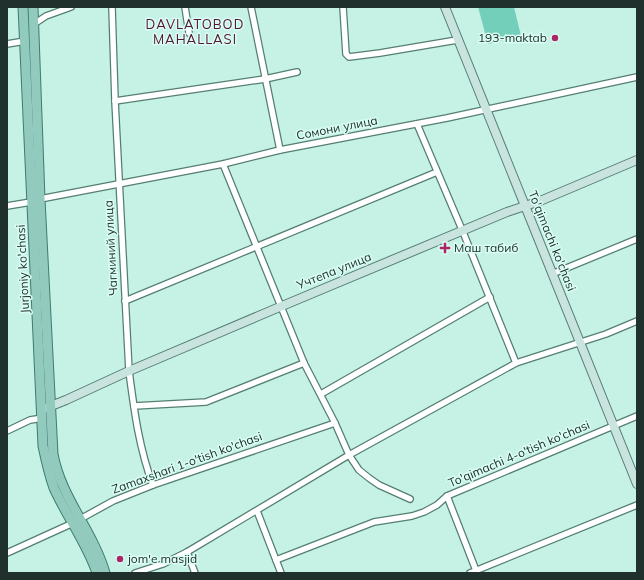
<svg xmlns="http://www.w3.org/2000/svg" width="644" height="580" viewBox="0 0 644 580" font-family="Mulish,sans-serif">
  <rect width="100%" height="100%" fill="#c6f2e6"/>
  <polygon fill="#73cfba" points="478,7 514,7 521,36 488,44"/>
  <g fill="none" stroke-linecap="round" stroke-linejoin="round">
    <defs>
      <g id="street">
        <path d="M112,7L115,101L129,371C134,409 139,449 153,485"/>
        <polyline points="185,7 189,33"/>
        <polyline points="251,7 280,150"/>
        <polyline points="343,7 346,54 349,57 380,53 457,40"/>
        <polyline points="34,24 46,16 71,7"/>
        <polyline points="7,44 25,41"/>
        <polyline points="115,101 265,79 297,72"/>
        <polyline points="417,124 463,232 516,363"/>
        <polyline points="223,164 304,363 335,423 349,455 359,470 369,478 379,485 410,499"/>
        <polyline points="40,199 223,164 280,150 447,118 637,77"/>
        <polyline points="7,206 31,202"/>
        <polyline points="552,274 637,239"/>
        <polyline points="125,301 437,172"/>
        <polyline points="321,394 490,297"/>
        <polyline points="134,406 206,402 304,363"/>
        <polyline points="7,431 30,420 43,418"/>
        <polyline points="447,496 477,573"/>
        <polyline points="257,511 281,573"/>
        <polyline points="187,552 195,573"/>
        <polyline points="7,553 73,523 113,501 153,485 335,423"/>
        <polyline points="276,560 374,522 412,516 424,512 437,505 447,496 637,416"/>
        <polyline points="135,573 163,564 187,552 349,455 516,363 606,334 637,321"/>
        <polyline points="470,573 637,505"/>
      </g>
      <g id="secondary">
        <polyline points="445,7 637,484"/>
        <polyline points="46,408 66,400 129,371 282,306 507,212 540,201 637,160"/>
      </g>
      <g id="primary">
        <path d="M23,7L43,446C46,460 49,474 54,488C67,517 87,543 97,573"/>
        <path d="M33,7L40,199L53,454C61,498 93,531 105,573"/>
      </g>
    </defs>
    <use href="#street" stroke="#557e73" stroke-width="8"/>
    <use href="#secondary" stroke="#557e73" stroke-width="10"/>
    <use href="#primary" stroke="#3b7d6f" stroke-width="11"/>
    <use href="#street" stroke="#fff" stroke-width="5.5"/>
    <use href="#secondary" stroke="#c9e4de" stroke-width="8"/>
    <use href="#primary" stroke="#92cabe" stroke-width="9"/>
  </g>
  <g fill="#ae2567" stroke="#dafdf4" stroke-width="1.5">
    <circle cx="555" cy="38" r="4"/>
    <path d="M443 242h4v4h4v4h-4v4h-4v-4h-4v-4h4z"/>
    <circle cx="120" cy="559" r="4"/>
  </g>
  <g text-anchor="middle" stroke-width="3" stroke-linejoin="round" paint-order="stroke">
    <g font-size="12" fill="#20312d" stroke="#dafdf4" text-anchor="start">
      <text x="547" y="42" text-anchor="end">193-maktab</text>
      <text x="454" y="252">Маш табиб</text>
      <text x="128" y="563">jom'e masjid</text>
    </g>
    <g font-size="12" fill="#20312d" stroke="#dafdf4">
      <text transform="translate(337 128) rotate(-11)" y="4">Сомони улица</text>
      <text transform="translate(552 241) rotate(68)" y="4">To'qimachi ko'chasi</text>
      <text transform="translate(111 248) rotate(-93)" y="4">Чагминий улица</text>
      <text transform="translate(23 269) rotate(-93)" y="4">Jurjoniy ko'chasi</text>
      <text transform="translate(334 271) rotate(-22)" y="4">Учтепа улица</text>
      <text transform="translate(519 454) rotate(-23)" y="4">To'qimachi 4-o'tish ko'chasi</text>
      <text transform="translate(187 463) rotate(-20)" y="4">Zamaxshari 1-o'tish ko'chasi</text>
    </g>
    <g font-size="13" letter-spacing="1" fill="#561532" stroke="#dafdf4">
      <text x="195" y="29">DAVLATOBOD<tspan x="195" dy="15">MAHALLASI</tspan></text>
    </g>
  </g>
  <rect width="644" height="580" fill="none" stroke="#20312d" stroke-width="16"/>
</svg>
